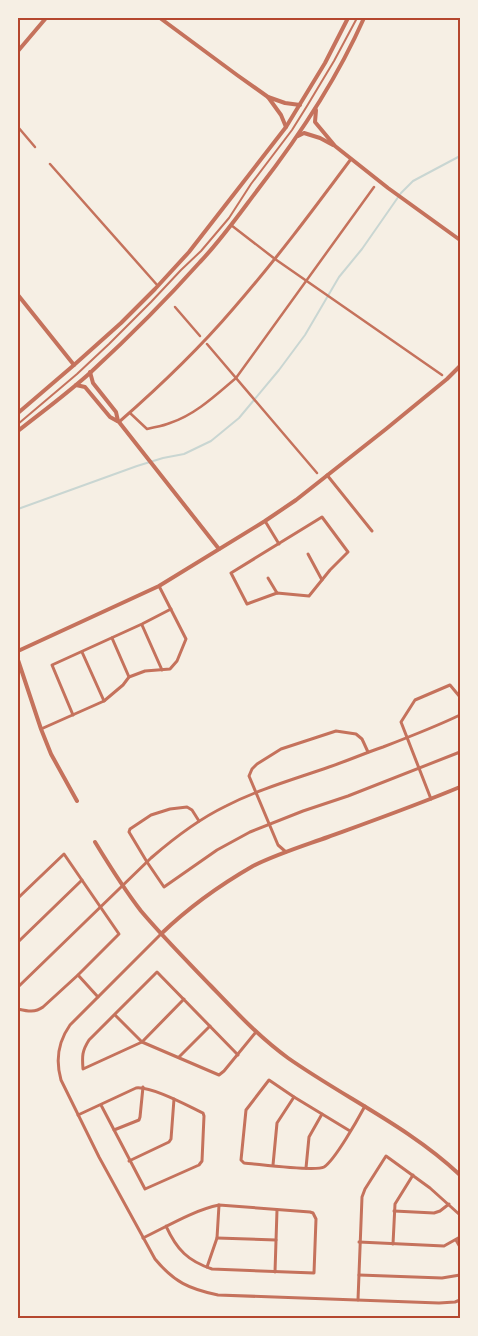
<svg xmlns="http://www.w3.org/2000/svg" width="478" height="1336" viewBox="0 0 478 1336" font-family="'DM Sans',sans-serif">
  <rect width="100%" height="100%" fill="#f6efe4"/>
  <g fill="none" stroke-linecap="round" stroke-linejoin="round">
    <polyline stroke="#c9d6d2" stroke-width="2" points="18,509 137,466 163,458 184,454 211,441 239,418 279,370 305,335 339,277 362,249 401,193 413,181 460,156"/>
    <polyline stroke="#c5725c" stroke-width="2" points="18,424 77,374 109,344 151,302 181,270 201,251 229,218 251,184 292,130 307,106 334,61 357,18"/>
    <g stroke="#c5725c" stroke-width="2.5">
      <polyline points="18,127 35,147"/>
      <polyline points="50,164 158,286"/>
      <polyline points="231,225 275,259 442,375"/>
      <polyline points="175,307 200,336"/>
      <polyline points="207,344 317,473"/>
      <path d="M130,413L147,429C155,427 163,426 170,423C195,415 216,395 236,378L374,187"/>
    </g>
    <g stroke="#c5725c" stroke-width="3">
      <path d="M119,422C159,387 198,350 233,309C275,261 313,210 351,159"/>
      <polyline points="327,475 372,531"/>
      <polygon points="322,517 348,552 330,570 309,596 277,593 247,604 231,573"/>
      <polyline points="265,521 279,544"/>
      <polyline points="308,554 322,580"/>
      <polyline points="268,578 277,593"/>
      <polyline points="142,625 162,670"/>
      <polyline points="112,638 129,677"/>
      <polyline points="82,652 104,701"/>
      <polyline points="73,715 52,665 142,624 171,609"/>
      <polyline points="41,729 104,701 123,685 129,677 145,671 170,669 177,661 186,639 159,586"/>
      <polyline points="431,799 401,722 415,700 450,685 460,697"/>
      <polyline points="199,821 192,810 187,807 170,809 151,815 130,829 129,832 147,862 164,887 217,850 250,832 303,811 348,796 460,752"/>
      <polyline points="286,852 278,845 249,776 252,769 257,764 281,749 336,731 356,734 362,739 368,752"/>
      <path d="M18,898L64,854L119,934L78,975L43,1007C35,1013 27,1011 18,1009"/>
      <path d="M161,934L70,1025C58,1042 55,1059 61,1080L99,1157L155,1259C174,1282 189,1289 218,1295L439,1303L455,1302L460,1300"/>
      <polyline points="18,942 82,880"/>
      <polyline points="78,975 98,997"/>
      <path d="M18,987L151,858C174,838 199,819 226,806C259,789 295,779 329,767C347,761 365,753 383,747C409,737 435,727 460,715"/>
      <path d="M184,999L142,1042L83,1069C82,1056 82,1051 89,1040L157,972L238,1055"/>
      <polyline points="115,1015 142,1042 219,1075 224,1071 256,1032"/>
      <polyline points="179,1057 210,1026"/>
      <path d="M78,1115L136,1088C151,1086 188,1106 203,1113L204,1116L202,1161L199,1165L145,1189L101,1105"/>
      <polyline points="114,1130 139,1120 140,1117 143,1087"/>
      <path d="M350,1131L294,1097L269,1080L246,1110L241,1160L244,1163C258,1164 315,1172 324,1167C335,1160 358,1119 365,1106"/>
      <polyline points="129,1161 169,1142 171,1139 174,1099"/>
      <polyline points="273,1165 277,1123 294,1097"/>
      <polyline points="306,1168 309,1137 322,1114"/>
      <polyline points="394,1211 434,1213 440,1211 449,1204"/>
      <path d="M143,1238C166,1227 194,1210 219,1205L310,1212L313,1213L316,1219L314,1273L212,1269C188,1261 177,1250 166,1226"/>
      <polyline points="217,1238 276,1240"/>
      <polyline points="456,1240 460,1247"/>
      <polyline points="359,1242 444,1246 460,1237"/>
      <polyline points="393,1244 395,1204 413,1175"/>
      <polyline points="207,1267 217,1238 219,1205"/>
      <polyline points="275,1272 277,1210"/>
      <polyline points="359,1275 442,1278 460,1275"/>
      <polyline points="358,1300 362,1197 365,1189 386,1156 430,1188 460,1215"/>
    </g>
    <g stroke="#c5725c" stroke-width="4">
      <polyline points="160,18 237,75 268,97 285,103 300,105"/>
      <polyline points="18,51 46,18"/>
      <polyline points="268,97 281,115 286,127"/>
      <polyline points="316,110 315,122 335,146 388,188 460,240"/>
      <polyline points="298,136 304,133 320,138 333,145"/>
      <polyline points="18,295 74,365"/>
      <polyline points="90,372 93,383 116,412 118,421"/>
      <polyline points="76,385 85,387 110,417 119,422 219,549"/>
      <polyline points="18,413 74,365 121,323 155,289 189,252 286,127 325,63 348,18"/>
      <path d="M18,431C42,412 68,393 91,372C129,337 166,300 200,262C222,239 240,213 259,188C300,135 337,79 364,18"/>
      <polyline points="18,651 159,586 265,521 296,500 386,429 447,379 460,366"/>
      <polyline points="18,660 41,729 51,754 77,801"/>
      <path d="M95,842C109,865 124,889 141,911C163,937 187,961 211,986C235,1011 259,1037 288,1058C345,1098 409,1127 460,1175"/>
      <path d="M161,934C188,908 220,885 253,866C277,854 303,846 328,837C372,821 417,805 460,787"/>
    </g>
  </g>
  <rect width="478" height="1336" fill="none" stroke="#f6efe4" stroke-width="38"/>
  <rect x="19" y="19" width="440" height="1298" fill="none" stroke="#b5482f" stroke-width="2"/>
</svg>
